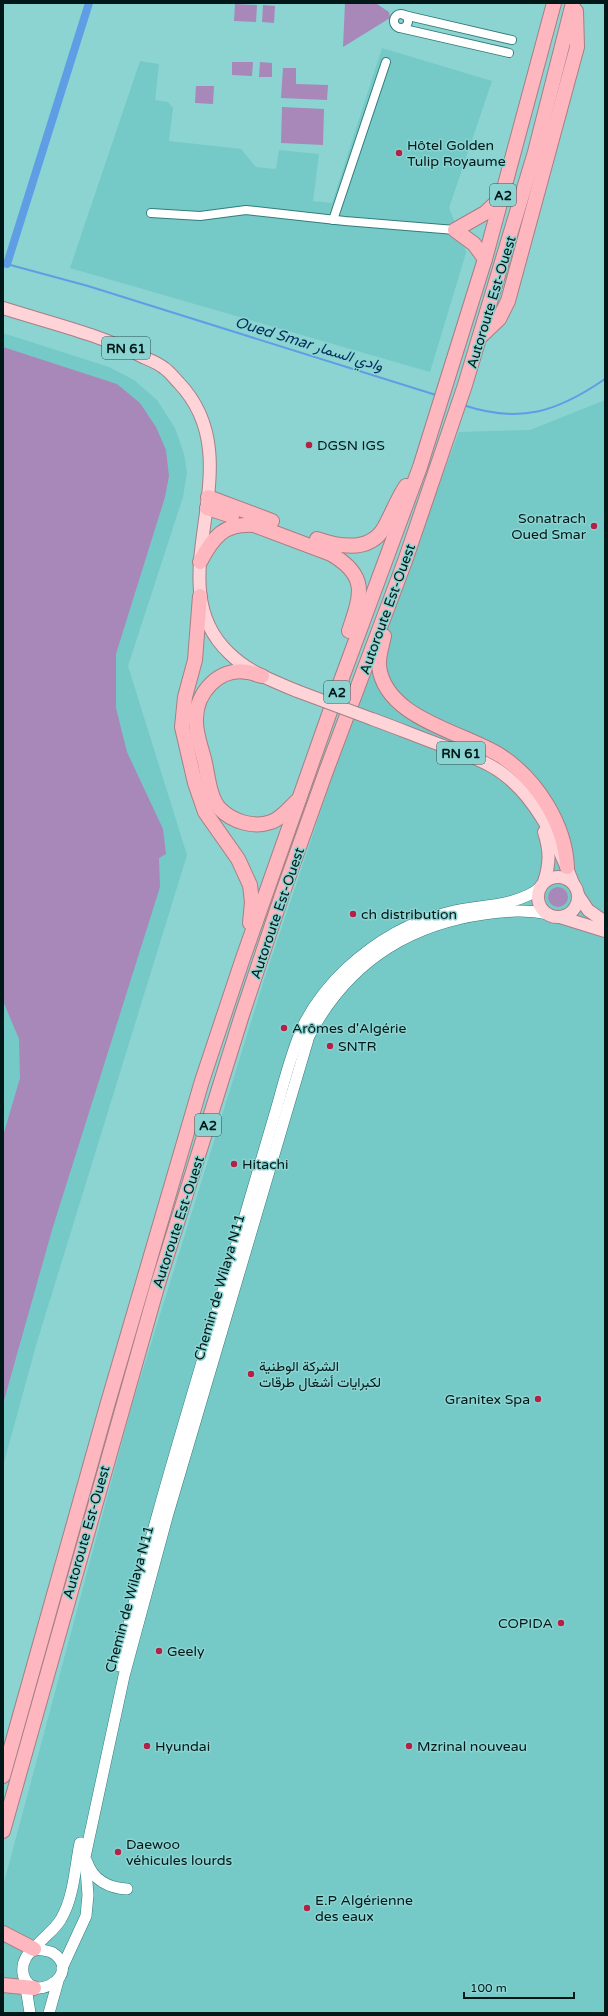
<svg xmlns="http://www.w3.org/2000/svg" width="608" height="2016" viewBox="0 0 608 2016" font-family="'Varela Round',Vazirmatn,sans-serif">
  <rect width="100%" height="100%" fill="#8bd4d2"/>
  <g fill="#75cac8">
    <polygon points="382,48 492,81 449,208 463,242 466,253 430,372 70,268 140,61 159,64 155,100 168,102 173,108 169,141 241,149 256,167 276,169 279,150 319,154 313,201 332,203"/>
    <polygon points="3,333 109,367 134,380 157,400 175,428 184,454 187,473 183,497 128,666 187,855 37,1342 3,1466"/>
    <polygon points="605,400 605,2013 3,2013 3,1886 132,1405 264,980 367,674 459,432 530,430"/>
  </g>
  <g fill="#a788b9">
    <polygon points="345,3 377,4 389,12 390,18 343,47"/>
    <polygon points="235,4 257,5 256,22 234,21"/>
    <polygon points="263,5 275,6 274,23 262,22"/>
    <polygon points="232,62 253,62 252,76 232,75"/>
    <polygon points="260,62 272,63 272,77 259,77"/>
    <polygon points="283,68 296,68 296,84 328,85 327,100 281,98"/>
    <polygon points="196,86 214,86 213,104 195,103"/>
    <polygon points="282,107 324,109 323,145 281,143"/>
    <polygon points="3,347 117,384 140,403 156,427 166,450 169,476 165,497 116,654 116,708 127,752 163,829 166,854 159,858 160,887 52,1230 3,1404 3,1136 20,1078 19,1039 3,1001"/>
    <circle cx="558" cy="897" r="10"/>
  </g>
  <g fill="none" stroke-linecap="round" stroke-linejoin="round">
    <g stroke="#5f9de5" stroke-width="2">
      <polyline points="3,263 88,286 436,395"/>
      <path d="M463,405C520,424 557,412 605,379"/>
    </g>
    <polyline stroke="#5f9de5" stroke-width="8" points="7,264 89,3"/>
    <defs>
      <g id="minor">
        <circle cx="401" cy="21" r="7"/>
        <polyline points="404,15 512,40"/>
        <polyline points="400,28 509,53"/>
        <polyline points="151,213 200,216 246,210 345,221 455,230"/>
        <polyline points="333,220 386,62"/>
      </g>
      <g id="secondary">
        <path d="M119,1666C150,1529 193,1395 232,1260C246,1212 260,1165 274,1117C283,1087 290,1055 303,1026C314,1004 328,986 346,969C375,942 410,921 450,912C479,905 517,907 541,887"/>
        <path d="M87,1862C93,1880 109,1888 127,1889"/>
        <path d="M34,1949C42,1938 55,1930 61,1919C74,1897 75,1867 80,1843"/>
        <path d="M34,1949C41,1950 48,1950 53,1953C74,1967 57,1990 34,1988C18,1979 20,1959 34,1949Z"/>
        <path d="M62,1968L86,1916L88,1895L85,1857L124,1676L167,1517L309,1036C346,965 406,925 484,914C507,911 526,909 548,914"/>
        <polyline points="25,1981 30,2013"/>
        <polyline points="49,2013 58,1981"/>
      </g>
      <g id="primary">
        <path d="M3,308C50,323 99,334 143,357C150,360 158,363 164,368C170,372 174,378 179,383C257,465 153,581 229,653C248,672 273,681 297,691"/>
        <path d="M372,719C397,728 421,738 446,747C461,753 477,758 491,766C533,789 556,840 573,883"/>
        <path d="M544,832C550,850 550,864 544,882"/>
        <circle cx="558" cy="897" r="20"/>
        <polyline points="578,895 588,910 605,922"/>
        <polyline points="560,917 605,931"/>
      </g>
      <g id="motorway">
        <polyline points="485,259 474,244 455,230 485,213 503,196"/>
        <polyline points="480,337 499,319 508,301 577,47 576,11"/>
        <polyline points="208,497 272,521"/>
        <polyline points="207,508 232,516"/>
        <path d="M317,539C340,547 370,552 384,528C392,514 397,499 406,486"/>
        <path d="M200,562C213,537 224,523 254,525L331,554C369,576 361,595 349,631"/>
        <polyline points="200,596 195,660 185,697 182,727 195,783 205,812 238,859 250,885 252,902 250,923"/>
        <path d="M384,636C382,645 378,657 379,666C385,719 464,732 501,756C537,780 565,824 567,867"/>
        <path d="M262,676C257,675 252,672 247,672C219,667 196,693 196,719C195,733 202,749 205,763C208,777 210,799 220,809C233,822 254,828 271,822C281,819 291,806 299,799"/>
        <polyline points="3,1776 107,1406 202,1081 242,961 339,686 420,467 485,259 554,3"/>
        <polyline points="3,1831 157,1287 242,1015 283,892 325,774 405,561 465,385 535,152 573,3"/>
        <polyline points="3,1933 34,1949"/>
        <polyline points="3,1985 34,1988"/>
      </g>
    </defs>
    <use href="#minor" stroke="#327c7b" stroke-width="10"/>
    <use href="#secondary" stroke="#327c7b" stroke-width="12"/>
    <use href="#primary" stroke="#a57f84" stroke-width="14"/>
    <use href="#motorway" stroke="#a57f84" stroke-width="16"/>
    <use href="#minor" stroke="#fff" stroke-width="8"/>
    <use href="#secondary" stroke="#fff" stroke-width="11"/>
    <use href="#primary" stroke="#fed4d8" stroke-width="12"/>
    <use href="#motorway" stroke="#feb7be" stroke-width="14"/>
    <defs>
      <polyline id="primary-bridge" points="297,691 372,719"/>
    </defs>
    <use href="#primary-bridge" stroke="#a57f84" stroke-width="14" stroke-linecap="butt"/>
    <use href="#primary-bridge" stroke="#fed4d8" stroke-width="12"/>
  </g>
  <g fill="#b32146" stroke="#8bd4d2" stroke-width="1.5">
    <circle cx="399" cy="153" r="4"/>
    <circle cx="309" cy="445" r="4"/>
    <circle cx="594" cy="526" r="4"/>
    <circle cx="353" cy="914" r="4"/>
    <circle cx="284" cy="1028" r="4"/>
    <circle cx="330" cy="1046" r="4"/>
    <circle cx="234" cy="1164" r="4"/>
    <circle cx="251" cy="1374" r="4"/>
    <circle cx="538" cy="1399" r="4"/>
    <circle cx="561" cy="1623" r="4"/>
    <circle cx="159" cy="1651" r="4"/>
    <circle cx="147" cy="1746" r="4"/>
    <circle cx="409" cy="1746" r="4"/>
    <circle cx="118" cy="1852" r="4"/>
    <circle cx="307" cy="1908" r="4"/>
  </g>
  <g text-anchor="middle" stroke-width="3" stroke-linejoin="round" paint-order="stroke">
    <g fill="#8bd4d2" stroke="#2a5050" stroke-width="1">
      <rect x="490" y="184" width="26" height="22" rx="3"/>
      <rect x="102" y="337" width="48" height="22" rx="3"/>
      <rect x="324" y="681" width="26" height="22" rx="3"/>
      <rect x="437" y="742" width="48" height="22" rx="3"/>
      <rect x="195" y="1114" width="26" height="22" rx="3"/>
    </g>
    <g font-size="13" font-weight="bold" fill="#001818">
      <text x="503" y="200">A2</text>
      <text x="126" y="353">RN 61</text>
      <text x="337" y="697">A2</text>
      <text x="461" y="758">RN 61</text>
      <text x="208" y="1130">A2</text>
    </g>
    <g font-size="14" fill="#001818" stroke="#8bd4d2" text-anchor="start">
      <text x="407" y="150">Hôtel Golden<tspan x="407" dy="16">Tulip Royaume</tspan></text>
      <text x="317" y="450">DGSN IGS</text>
      <text x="586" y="523" text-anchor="end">Sonatrach<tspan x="586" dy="16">Oued Smar</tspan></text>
      <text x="361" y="919">ch distribution</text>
      <text x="292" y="1033">Arômes d'Algérie</text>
      <text x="338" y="1051">SNTR</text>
      <text x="242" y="1169">Hitachi</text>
      <text x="259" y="1371">الشركة الوطنية<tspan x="259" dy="16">لكبرايات أشغال طرقات</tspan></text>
      <text x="530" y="1404" text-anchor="end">Granitex Spa</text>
      <text x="553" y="1628" text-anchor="end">COPIDA</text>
      <text x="167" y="1656">Geely</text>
      <text x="155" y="1751">Hyundai</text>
      <text x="417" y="1751">Mzrinal nouveau</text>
      <text x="126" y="1849">Daewoo<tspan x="126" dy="16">véhicules lourds</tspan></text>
      <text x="315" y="1905">E.P Algérienne<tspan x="315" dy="16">des eaux</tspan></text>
    </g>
    <g font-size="14" fill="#001818" stroke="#8bd4d2">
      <text transform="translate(491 302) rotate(-73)" y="5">Autoroute Est-Ouest</text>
      <text transform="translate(387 609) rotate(-70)" y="5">Autoroute Est-Ouest</text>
      <text transform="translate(277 913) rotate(-71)" y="5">Autoroute Est-Ouest</text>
      <text transform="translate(178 1222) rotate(-72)" y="5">Autoroute Est-Ouest</text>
      <text transform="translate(219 1287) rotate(-74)" y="5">Chemin de Wilaya N11</text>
      <text transform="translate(86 1532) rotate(-74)" y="5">Autoroute Est-Ouest</text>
      <text transform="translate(129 1599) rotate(-75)" y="5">Chemin de Wilaya N11</text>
    </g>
    <g font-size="15" font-style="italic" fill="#022f5c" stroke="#8bd4d2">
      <text transform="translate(309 344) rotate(17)" y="5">Oued Smar وادي السمار</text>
    </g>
  </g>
  <rect width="608" height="2016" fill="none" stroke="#001818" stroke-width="8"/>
  <path d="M464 1992v6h110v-6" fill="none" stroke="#001818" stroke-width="2"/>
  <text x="470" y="1992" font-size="12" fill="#001818" stroke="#8bd4d2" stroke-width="3" paint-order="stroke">100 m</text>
</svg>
